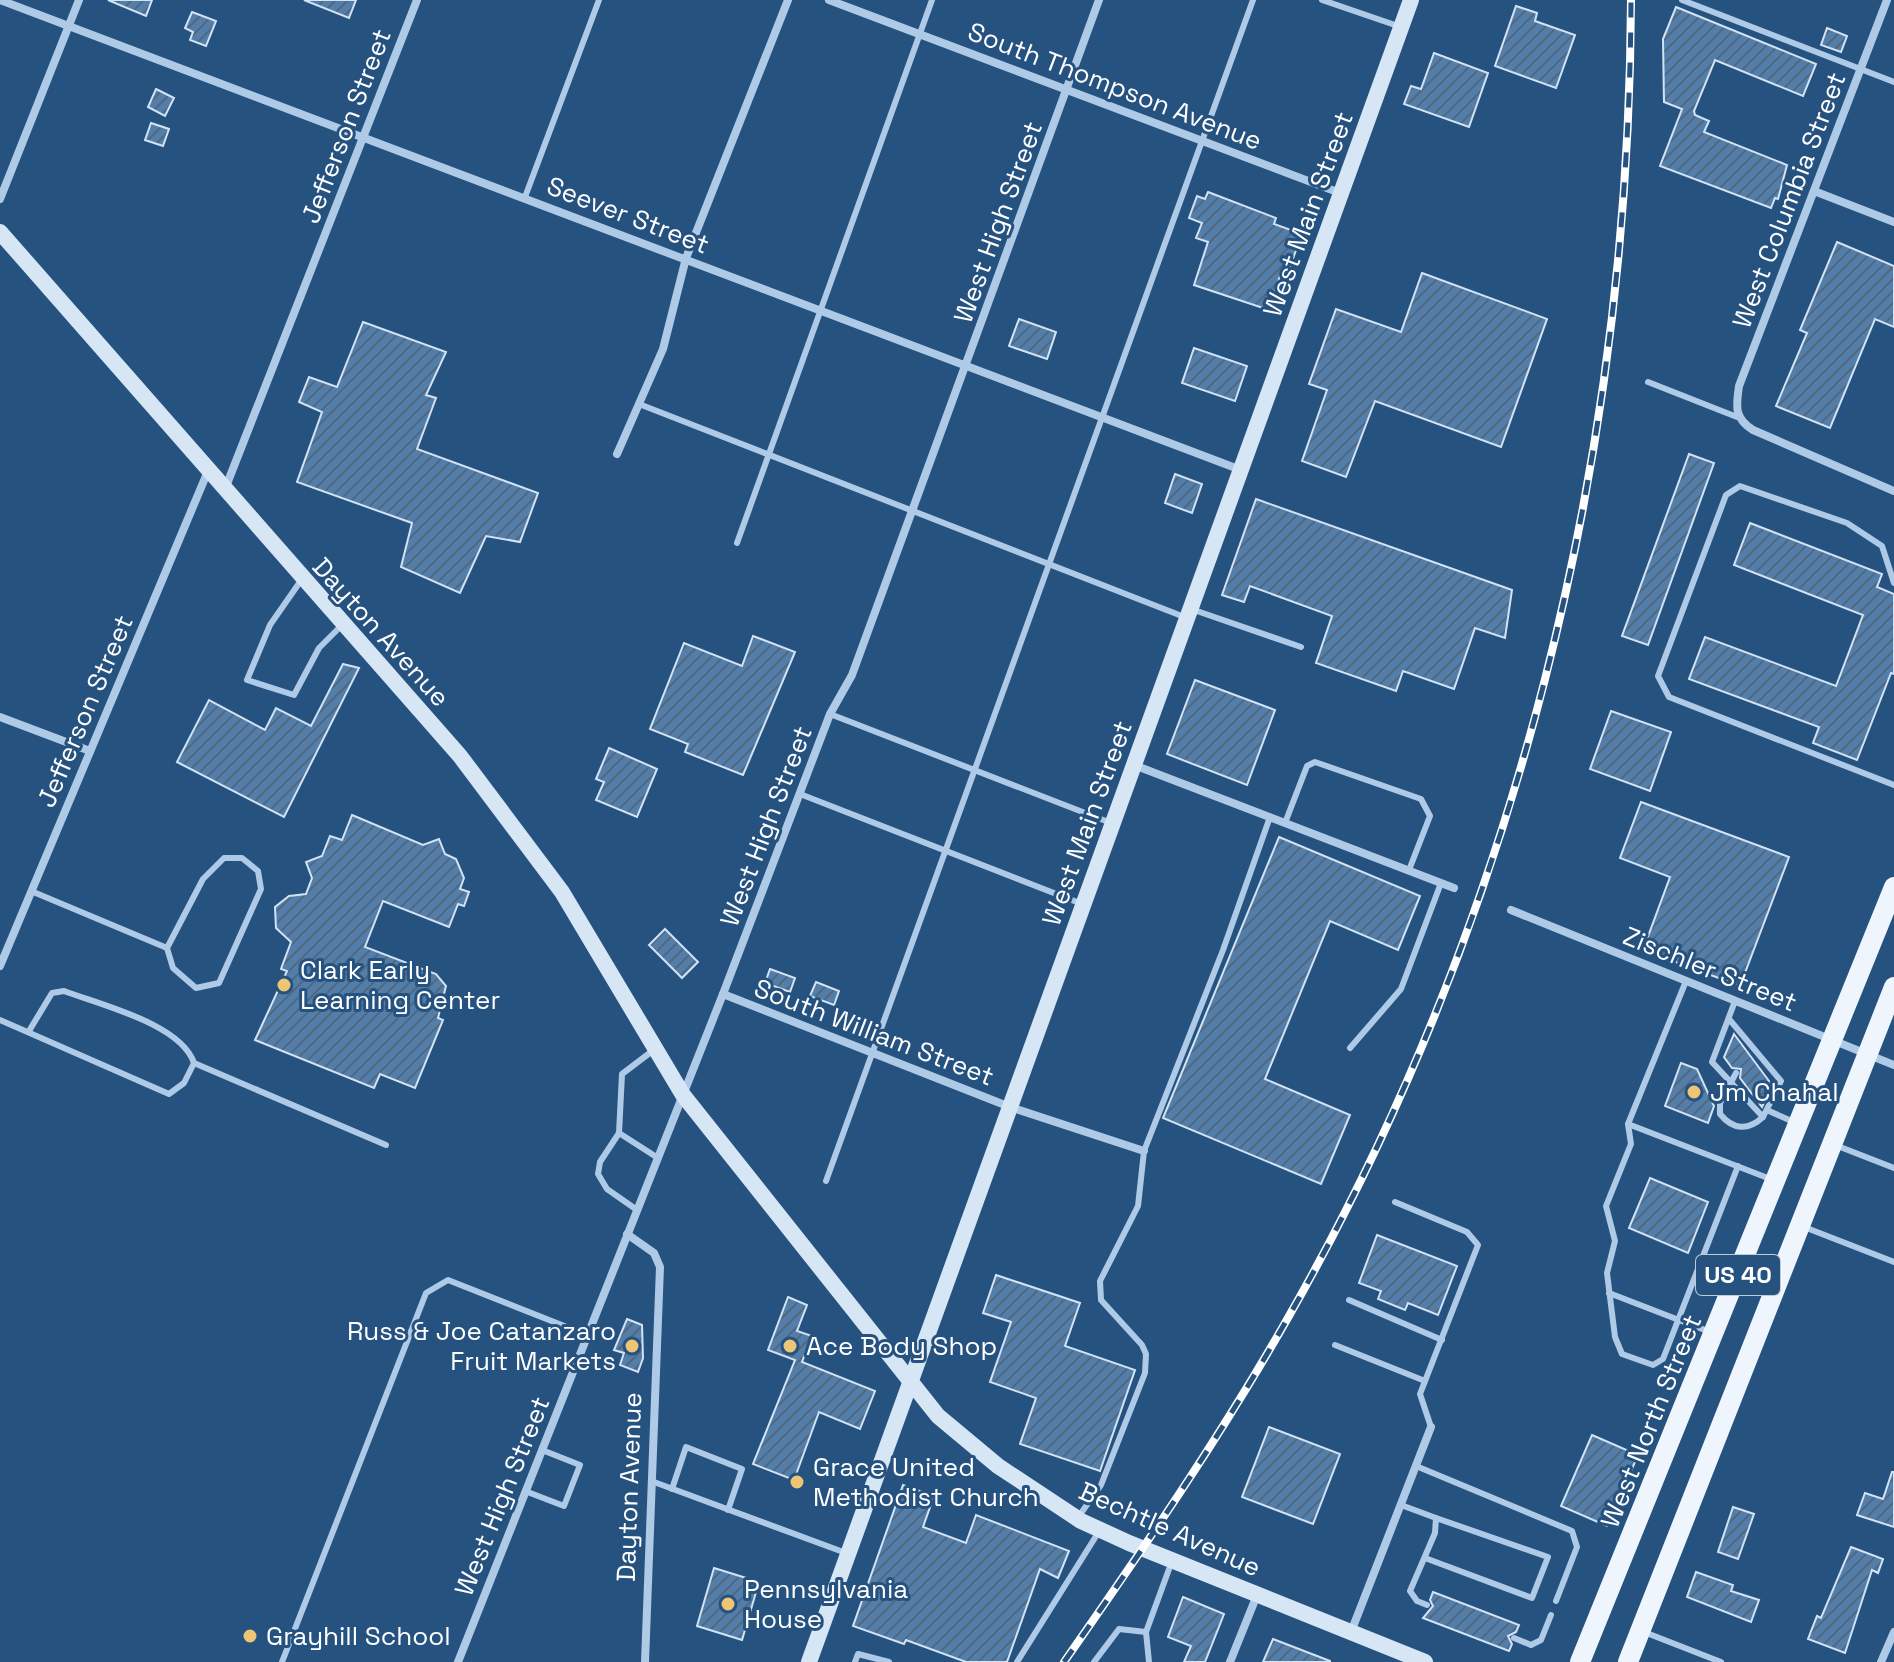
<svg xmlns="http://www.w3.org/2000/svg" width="1894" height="1662" viewBox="0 0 1894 1662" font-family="'Space Grotesk',sans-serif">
  <defs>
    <pattern id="building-hatch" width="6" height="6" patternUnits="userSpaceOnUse" patternTransform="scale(2)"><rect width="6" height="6" fill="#537eaa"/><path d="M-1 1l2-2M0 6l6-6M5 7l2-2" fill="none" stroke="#506880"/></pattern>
  </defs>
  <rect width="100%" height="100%" fill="#265280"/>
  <g fill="url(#building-hatch)" stroke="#d1e3f5" stroke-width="2">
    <polygon points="108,0 152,0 146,16"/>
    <polygon points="304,0 356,0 349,18"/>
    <polygon points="1516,6 1537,13 1535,21 1575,35 1556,88 1495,66"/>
    <polygon points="1676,7 1816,64 1803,96 1715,60 1694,111 1695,115 1709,121 1704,132 1787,165 1778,199 1775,198 1771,208 1660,166 1682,109 1664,102 1663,39"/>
    <polygon points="192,12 216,21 206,46 190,40 193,32 185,28"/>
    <polygon points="1827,28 1847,36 1841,52 1821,45"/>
    <polygon points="1434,53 1488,73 1469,127 1404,104 1411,86 1421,89"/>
    <polygon points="156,89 174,98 165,116 148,107"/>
    <polygon points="151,123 169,129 163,146 145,140"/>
    <polygon points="1208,192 1276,218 1274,224 1302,234 1288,272 1282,270 1269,310 1194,285 1208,242 1196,238 1202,223 1189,218 1197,196 1205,199"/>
    <polygon points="1837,242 1894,266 1894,327 1875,319 1830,428 1776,406 1807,333 1800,330"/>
    <polygon points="1422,273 1547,319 1501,447 1375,401 1346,477 1302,461 1327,390 1309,384 1336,309 1401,332"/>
    <polygon points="1019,319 1056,332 1047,359 1009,346"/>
    <polygon points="363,322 446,352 426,395 436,398 417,449 538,493 520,542 486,536 460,593 401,567 412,523 297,482 322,412 299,402 309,377 337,387"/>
    <polygon points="1194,348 1247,366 1235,401 1182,383"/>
    <polygon points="1689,454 1714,463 1648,645 1622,636"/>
    <polygon points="1175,474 1202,484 1192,513 1165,503"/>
    <polygon points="1256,499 1512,590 1505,638 1475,628 1454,689 1403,671 1396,691 1316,663 1332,616 1250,586 1244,602 1222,595"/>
    <polygon points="1750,523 1882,574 1877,587 1894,594 1894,674 1891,673 1857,760 1813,743 1819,727 1689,679 1705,637 1836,686 1863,615 1734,565"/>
    <polygon points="753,636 795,652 743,775 685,752 688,744 650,729 684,643 742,666"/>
    <polygon points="343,664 359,668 284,817 177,762 209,700 265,730 276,708 311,726"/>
    <polygon points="1195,680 1275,710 1247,785 1167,754"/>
    <polygon points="1611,711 1671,732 1650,791 1590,769"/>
    <polygon points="609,748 657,769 637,817 596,800 604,782 596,779"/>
    <polygon points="1641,802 1789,857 1740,986 1643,950 1670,877 1620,858"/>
    <polygon points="352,815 423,845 439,839 445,854 456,859 464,878 460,889 469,892 464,906 458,904 449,927 383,901 365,947 436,974 446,986 438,1018 443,1020 415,1088 380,1074 374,1088 255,1040 287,971 281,969 291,942 276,928 275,907 289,896 306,894 312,878 306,862 322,856 330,836 342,840"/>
    <polygon points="1279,837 1420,896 1398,950 1330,921 1265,1079 1350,1115 1321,1184 1163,1118"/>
    <polygon points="665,929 698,962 682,978 649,945"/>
    <polygon points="770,969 795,978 790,992 765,983"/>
    <polygon points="816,982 839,991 834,1005 810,996"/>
    <polygon points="1734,1034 1772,1085 1762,1107 1740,1078 1741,1069 1732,1068 1724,1057"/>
    <polygon points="1681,1063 1697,1069 1714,1106 1708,1123 1665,1106"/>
    <polygon points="1650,1178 1708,1202 1688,1253 1629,1228"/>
    <polygon points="1377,1235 1457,1266 1438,1315 1408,1303 1405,1310 1378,1299 1381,1291 1359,1283"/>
    <polygon points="996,1275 1080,1303 1065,1346 1135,1370 1100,1471 1020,1444 1036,1398 990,1382 1011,1322 983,1313"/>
    <polygon points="788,1297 807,1305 797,1331 812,1336 802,1362 875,1391 860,1429 819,1412 794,1480 753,1464 795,1360 768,1350"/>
    <polygon points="627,1319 642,1325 643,1358 638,1372 620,1365 624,1353 614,1350"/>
    <polygon points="1269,1427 1340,1454 1313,1524 1242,1497"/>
    <polygon points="1592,1435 1638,1455 1607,1526 1561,1506"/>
    <polygon points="1892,1472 1894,1472 1894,1527 1857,1515 1865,1493 1883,1499"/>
    <polygon points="903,1485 934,1496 923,1527 966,1543 976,1515 1069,1551 1058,1578 1040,1569 1007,1662 966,1662 906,1640 904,1644 853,1626"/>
    <polygon points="1733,1507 1754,1514 1738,1559 1718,1552"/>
    <polygon points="1851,1547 1883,1559 1878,1573 1872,1570 1845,1653 1808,1639 1817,1616 1821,1618"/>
    <polygon points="714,1568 759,1582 742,1640 697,1626"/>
    <polygon points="1696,1572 1733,1585 1731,1591 1759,1600 1751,1622 1687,1597"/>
    <polygon points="1433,1592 1519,1625 1516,1632 1508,1636 1512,1644 1509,1651 1423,1618 1433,1606 1430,1600"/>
    <polygon points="1183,1597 1224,1614 1205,1662 1184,1662 1191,1646 1168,1637"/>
    <polygon points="1273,1639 1330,1661 1330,1662 1263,1662"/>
  </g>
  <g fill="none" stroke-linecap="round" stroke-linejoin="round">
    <g stroke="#aecae6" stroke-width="6">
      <polyline points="1322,0 1398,26"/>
      <polyline points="1682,0 1894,82"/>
      <polyline points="525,197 599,0"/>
      <polyline points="1648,382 1737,417"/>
      <polyline points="639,404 1187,618"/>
      <polyline points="737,543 932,0"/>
      <polyline points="302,579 270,625 247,680 294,695 319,648 343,624"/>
      <polyline points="1894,583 1882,546 1847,523 1740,486 1726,495 1658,676 1669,697 1894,785"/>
      <polyline points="1194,610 1301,647"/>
      <polyline points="830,714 1111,823"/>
      <polyline points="800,794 1082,904"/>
      <polyline points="1285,823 1307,766 1315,762 1421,799 1430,816 1409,870"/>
      <polyline points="31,891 167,948 173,968 196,988 219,983 261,889 258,871 242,858 224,858 203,879 167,948"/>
      <polyline points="1686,981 1628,1124 1631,1144 1606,1206 1615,1241 1607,1273 1615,1337 1622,1354 1653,1365 1663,1359 1738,1166"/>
      <polyline points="1729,1019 1781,1081 1763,1117 1712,1062 1735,1001"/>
      <path d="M0,1020L169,1094L184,1083L194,1063C181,1024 101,1005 64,991L52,993L29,1031"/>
      <polyline points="1350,1048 1401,989 1441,883"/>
      <polyline points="194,1063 386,1145"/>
      <path d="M1736,1073L1720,1103V1114C1733,1130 1748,1131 1763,1117"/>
      <polyline points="1769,1111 1796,1123"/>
      <polyline points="1628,1124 1773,1180"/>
      <polyline points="619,1133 658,1158"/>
      <polyline points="1835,1145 1894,1168"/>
      <polyline points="826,1181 1253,0"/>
      <polyline points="1395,1202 1467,1232 1478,1245 1420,1394 1431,1427"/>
      <polyline points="637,1210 607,1189 598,1174 600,1162 619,1133 622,1074 655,1049"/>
      <polyline points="1804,1227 1894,1262"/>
      <polyline points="1609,1293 1710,1332"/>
      <polyline points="1349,1300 1442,1340"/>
      <polyline points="1335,1345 1425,1381"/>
      <polyline points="1416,1466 1572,1531 1577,1547 1556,1601"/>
      <polyline points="654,1482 846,1553"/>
      <polyline points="672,1489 686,1447 742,1469 728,1510"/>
      <polyline points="525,1491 564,1506 580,1465 542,1450"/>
      <polyline points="1401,1505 1436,1518 1435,1533 1410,1591 1417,1601 1427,1605"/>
      <polyline points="1079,1516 1101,1485 1145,1373 1146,1354 1142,1345 1101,1300 1100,1281 1138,1206 1144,1151 1223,950 1270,817"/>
      <polyline points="1425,1558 1532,1598 1548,1557 1436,1518"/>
      <polyline points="1644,1632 1721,1662"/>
      <polyline points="1514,1638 1531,1645 1541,1640 1551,1615"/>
      <polyline points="282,1662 426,1293 448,1280 587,1335"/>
      <polyline points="855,1662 858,1654 889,1662"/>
      <polyline points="1017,1662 1098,1533"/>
      <polyline points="1094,1662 1119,1629 1146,1632"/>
      <polyline points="1149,1662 1146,1632 1172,1561"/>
    </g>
    <g stroke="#aecae6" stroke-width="8">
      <polyline points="0,0 1241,470"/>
      <polyline points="829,0 1340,193"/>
      <path d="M1887,0L1739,386C1736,407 1734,418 1753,430L1894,491"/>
      <polyline points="1814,191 1894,222"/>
      <polyline points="0,199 79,0"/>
      <polyline points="617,454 663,349 686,258 788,0"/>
      <polyline points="225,489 417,0"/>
      <polyline points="0,717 90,751"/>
      <polyline points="1134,765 1454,888"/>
      <polyline points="1511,910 1894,1065"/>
      <polyline points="0,966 208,471"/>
      <polyline points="723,994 1010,1107 1144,1151"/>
      <polyline points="627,1234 654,1253 660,1267 645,1662"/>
      <polyline points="1351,1632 1431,1427"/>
      <polyline points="458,1662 723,994 830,714 852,675 1099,0"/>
      <polyline points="1230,1662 1257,1595"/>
      <polyline points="1881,1662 1894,1632"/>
    </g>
    <g stroke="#d7e6f5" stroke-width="16">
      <polyline points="0,232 460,756 562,892 683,1095 938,1416 998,1466 1081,1521 1129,1543 1425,1662"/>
      <polyline points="809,1662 1411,0"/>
    </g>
    <g stroke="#eef5fd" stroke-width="20">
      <polyline points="1580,1662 1894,887"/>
      <polyline points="1628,1662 1894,987"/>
    </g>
    <defs>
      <path id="rail" d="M1064,1662C1143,1549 1221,1436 1289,1316C1517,916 1629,459 1631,0"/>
    </defs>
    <use href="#rail" stroke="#fff" stroke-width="8"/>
    <use href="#rail" stroke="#265280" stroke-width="5" stroke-dasharray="15" stroke-linecap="butt"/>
  </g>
  <g fill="#eec573" stroke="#265280" stroke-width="3">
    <circle cx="284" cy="985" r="8"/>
    <circle cx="1694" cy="1092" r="8"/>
    <circle cx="632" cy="1346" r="8"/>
    <circle cx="790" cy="1346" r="8"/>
    <circle cx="797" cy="1482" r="8"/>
    <circle cx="728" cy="1604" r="8"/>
    <circle cx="250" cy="1636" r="8"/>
  </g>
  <g text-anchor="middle" stroke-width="6" stroke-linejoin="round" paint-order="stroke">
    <rect fill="#265280" stroke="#becbd9" stroke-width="2" x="1696" y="1255" width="84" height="40" rx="6"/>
    <g font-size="24" font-weight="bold" fill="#fff">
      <text x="1738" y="1283">US 40</text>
    </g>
    <g font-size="26" fill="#fff" stroke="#265280">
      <text transform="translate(1115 86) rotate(21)" y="9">South Thompson Avenue</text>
      <text transform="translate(346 126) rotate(-69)" y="9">Jefferson Street</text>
      <text transform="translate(1789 200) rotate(-69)" y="9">West Columbia Street</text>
      <text transform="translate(1308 214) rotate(-70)" y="9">West Main Street</text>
      <text transform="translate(628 215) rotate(21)" y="9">Seever Street</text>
      <text transform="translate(998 222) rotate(-70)" y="9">West High Street</text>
      <text transform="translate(381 632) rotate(48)" y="9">Dayton Avenue</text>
      <text transform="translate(85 711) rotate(-67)" y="9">Jefferson Street</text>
      <text transform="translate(1087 823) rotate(-70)" y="9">West Main Street</text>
      <text transform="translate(766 826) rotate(-69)" y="9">West High Street</text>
      <text transform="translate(1710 969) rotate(22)" y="9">Zischler Street</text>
      <text transform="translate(874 1032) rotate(21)" y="9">South William Street</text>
      <text transform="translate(1651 1421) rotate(-68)" y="9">West North Street</text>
      <text transform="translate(629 1487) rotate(-88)" y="9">Dayton Avenue</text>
      <text transform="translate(502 1496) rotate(-68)" y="9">West High Street</text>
      <text transform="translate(1170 1529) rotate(24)" y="9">Bechtle Avenue</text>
    </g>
    <g font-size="26" fill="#fff" stroke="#265280" text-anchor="start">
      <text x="300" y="979">Clark Early<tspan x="300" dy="30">Learning Center</tspan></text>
      <text x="1710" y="1101">Jm Chahal</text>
      <text x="616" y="1340" text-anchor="end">Russ &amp; Joe Catanzaro<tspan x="616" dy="30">Fruit Markets</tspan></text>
      <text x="806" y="1355">Ace Body Shop</text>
      <text x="813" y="1476">Grace United<tspan x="813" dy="30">Methodist Church</tspan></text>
      <text x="744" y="1598">Pennsylvania<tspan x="744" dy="30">House</tspan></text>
      <text x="266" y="1645">Grayhill School</text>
    </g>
  </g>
</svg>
